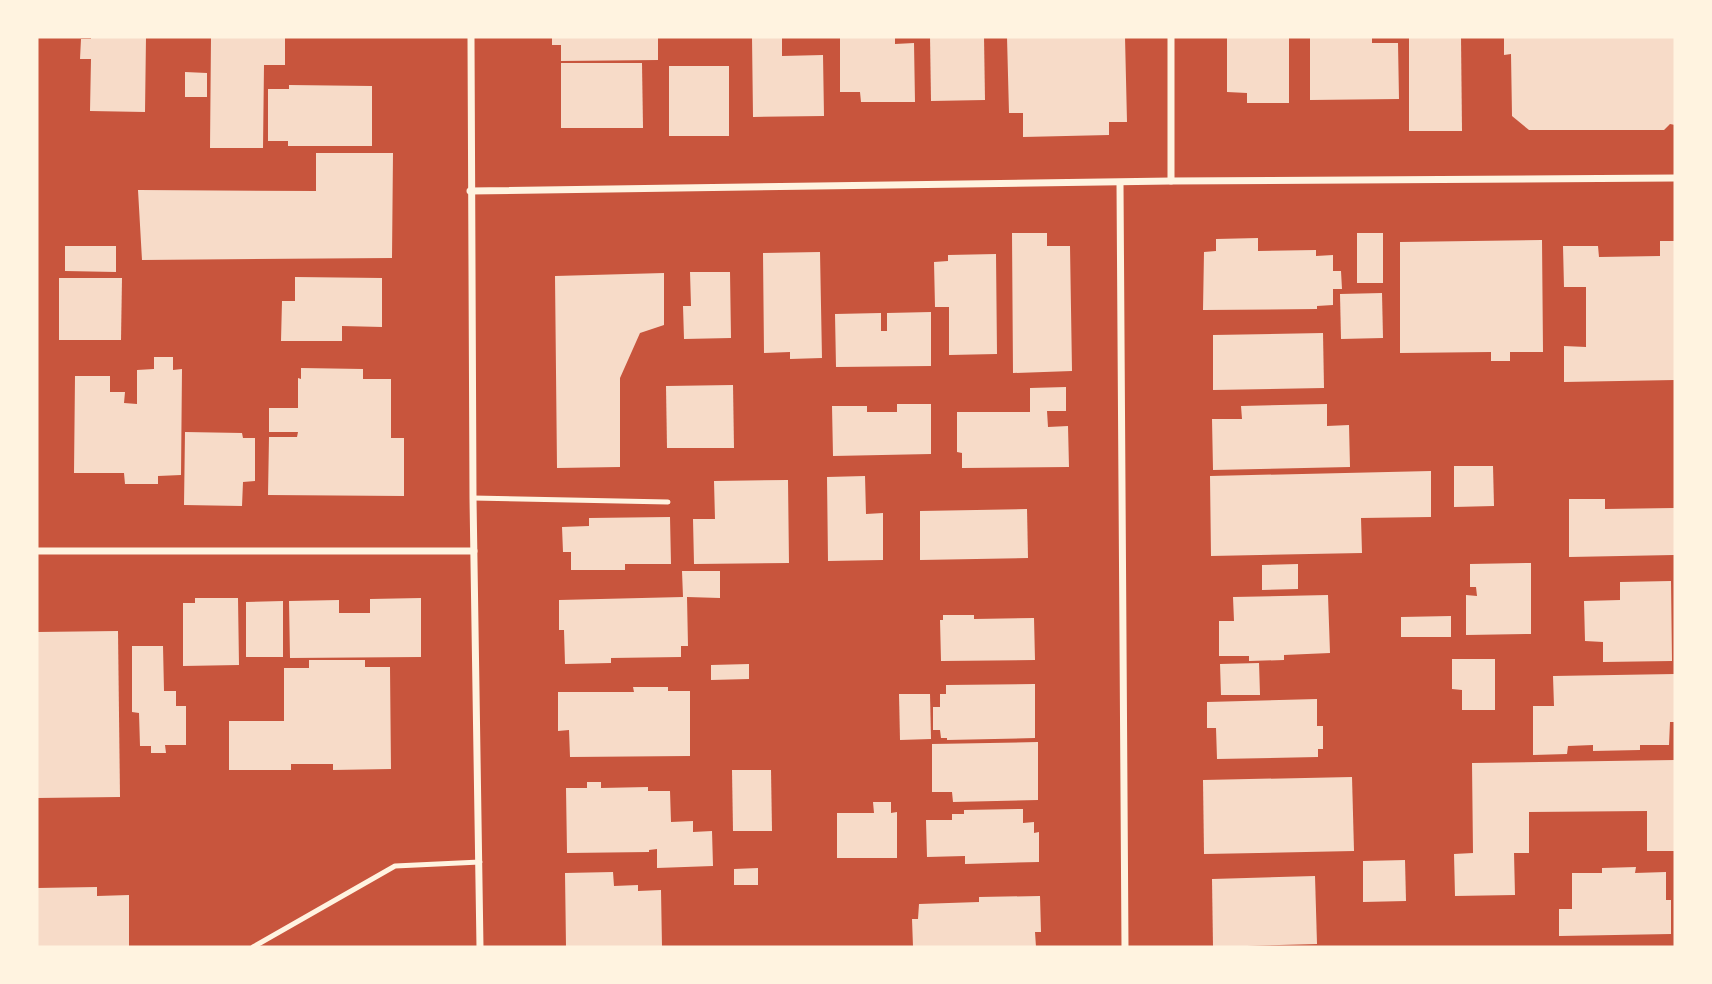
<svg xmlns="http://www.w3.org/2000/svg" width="1712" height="984" viewBox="0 0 1712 984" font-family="'Public Sans',sans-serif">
  <rect width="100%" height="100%" fill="#c8553d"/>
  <g fill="#f7dbc8">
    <polygon points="91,37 146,37 145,112 90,111 91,59 80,59 81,39 91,39"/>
    <polygon points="211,37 285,37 285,65 264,65 263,148 210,148"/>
    <polygon points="552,37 658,37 658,60 561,61 561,45 552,45"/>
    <polygon points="752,37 782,37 782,56 823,55 824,116 753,117"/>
    <polygon points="840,37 895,37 895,44 914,43 915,102 861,102 860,92 840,92"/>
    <polygon points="930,37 984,37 985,100 931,101"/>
    <polygon points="1007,37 1125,37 1127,122 1109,122 1109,135 1023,137 1023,113 1009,113"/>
    <polygon points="1227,37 1289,37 1289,103 1247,103 1247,93 1227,92"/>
    <polygon points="1310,37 1372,37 1372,43 1398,43 1399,99 1310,100"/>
    <polygon points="1409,37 1461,37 1462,131 1409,131"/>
    <polygon points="1504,37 1675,37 1675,125 1670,124 1664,130 1529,130 1512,116 1511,54 1504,55"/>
    <polygon points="561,63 642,63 643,128 561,128"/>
    <rect x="669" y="66" width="60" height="70"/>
    <polygon points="185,72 207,73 207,97 185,97"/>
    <polygon points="289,85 372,86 372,146 288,146 288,141 268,141 268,89 289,89"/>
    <polygon points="316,153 393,153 392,258 142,260 138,190 316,191"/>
    <polygon points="1012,233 1047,233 1047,246 1070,246 1072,371 1013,373"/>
    <rect x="1357" y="233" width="26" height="50"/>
    <polygon points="1258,238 1258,251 1316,250 1316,256 1333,255 1333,271 1341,271 1342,289 1333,289 1333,305 1317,306 1317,309 1203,310 1204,252 1216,251 1216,239"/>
    <polygon points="1542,240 1543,352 1510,352 1510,361 1491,361 1491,352 1400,353 1400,242"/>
    <polygon points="1660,241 1675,241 1675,380 1564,382 1564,346 1586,347 1586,287 1564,287 1563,246 1598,246 1599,257 1660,256"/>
    <polygon points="65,246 116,246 116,272 65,271"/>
    <polygon points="820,252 822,358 790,359 790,352 764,353 763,253"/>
    <polygon points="996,254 997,354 949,355 949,307 935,307 934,262 948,261 948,255"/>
    <polygon points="690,272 730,272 731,338 684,339 683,306 691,306"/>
    <polygon points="664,273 664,325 640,333 620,378 620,467 557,468 555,276"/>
    <polygon points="295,277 382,278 382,327 342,326 342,341 281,341 282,301 295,301"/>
    <polygon points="59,278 122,278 121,340 59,340"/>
    <polygon points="1382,293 1383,338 1341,339 1340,294"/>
    <polygon points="931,312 931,366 836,367 835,314 881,313 881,331 887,331 887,313"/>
    <polygon points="1323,333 1324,388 1213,390 1213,335"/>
    <polygon points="154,357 173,357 173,370 182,369 181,475 158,476 158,484 125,484 124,473 74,473 75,376 110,376 110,392 125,392 124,403 137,404 137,370 154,369"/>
    <polygon points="301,368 363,369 363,379 391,379 391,438 404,438 404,496 268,495 269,437 297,437 298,432 269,432 269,408 298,408 298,378 301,379"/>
    <polygon points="733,385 734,448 667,448 666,386"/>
    <polygon points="1066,387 1066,411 1047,411 1048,427 1068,426 1069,467 962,468 962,453 957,452 957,412 1030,412 1030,388"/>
    <polygon points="897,404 931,404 931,454 833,456 832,406 867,406 867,412 897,412"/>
    <polygon points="1327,404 1327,426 1349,425 1350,467 1213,470 1212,419 1242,419 1241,406"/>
    <polygon points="185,432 242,433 243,438 255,438 255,481 243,482 242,506 184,505"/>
    <polygon points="1454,466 1493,466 1494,506 1454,507"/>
    <polygon points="1431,471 1431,517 1361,518 1362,553 1211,556 1210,476"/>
    <polygon points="865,476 866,514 883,513 883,560 828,561 827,477"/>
    <polygon points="788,480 789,563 694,564 693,519 715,519 714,481"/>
    <polygon points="1569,499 1605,499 1605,509 1674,508 1674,555 1569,557"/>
    <polygon points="1027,509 1028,558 920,560 920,511"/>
    <polygon points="670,517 671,564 625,564 625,570 571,570 571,552 563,552 562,527 589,526 589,518"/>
    <polygon points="1531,563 1531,634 1466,635 1466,595 1477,596 1476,587 1470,587 1470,564"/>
    <polygon points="1298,564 1298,589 1262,590 1262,565"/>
    <polygon points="682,571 720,571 720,598 687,597 688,646 681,646 681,657 611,658 611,663 565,664 564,630 559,630 559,600 683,597"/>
    <polygon points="1671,581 1672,661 1603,662 1603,642 1585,641 1584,601 1620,600 1620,582"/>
    <polygon points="1328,595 1330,653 1284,655 1284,660 1249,661 1249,656 1219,656 1219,621 1234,621 1233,597"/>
    <polygon points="195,598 238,598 239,665 183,666 183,603 195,603"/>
    <polygon points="421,598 421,657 290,658 289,601 339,600 339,613 370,613 370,599"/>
    <polygon points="283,601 283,657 246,657 246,602"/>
    <polygon points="943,615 974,615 974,619 1034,618 1035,660 941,661 940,620 943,620"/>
    <polygon points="1451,616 1451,637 1401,637 1401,617"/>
    <polygon points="118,631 120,797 37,798 37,632"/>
    <polygon points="132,646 163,646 164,691 176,691 176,706 186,706 186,745 165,745 166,753 151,753 151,746 140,746 139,713 132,712"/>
    <polygon points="1452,659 1495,659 1495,710 1462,710 1462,690 1452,689"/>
    <polygon points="309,660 365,660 365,667 390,667 391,769 333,770 333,764 291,764 291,770 229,770 229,721 284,721 284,668 309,668"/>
    <polygon points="1259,663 1260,695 1221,695 1220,664"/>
    <polygon points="749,664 749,679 711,680 711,665"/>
    <polygon points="1675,674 1675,722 1670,722 1669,745 1640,745 1640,750 1593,751 1593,745 1568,746 1567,754 1533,755 1533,706 1554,706 1553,676"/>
    <polygon points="1035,684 1035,738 947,740 947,738 941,738 940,730 933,730 933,707 940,707 940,694 946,694 946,685"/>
    <polygon points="633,687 668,687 668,691 690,691 690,756 570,757 569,730 558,731 558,692 634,692"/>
    <polygon points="899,694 930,694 931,739 900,740"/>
    <polygon points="1317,699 1317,726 1323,726 1323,749 1318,749 1318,757 1217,759 1216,728 1207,728 1207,702"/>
    <polygon points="1038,742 1038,800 953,802 952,792 932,792 932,744"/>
    <polygon points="1675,760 1675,851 1647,851 1647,811 1529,812 1529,853 1514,853 1515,895 1455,896 1454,854 1473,853 1472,763"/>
    <polygon points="732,770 771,770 772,831 733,831"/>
    <polygon points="1352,777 1354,851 1204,854 1203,780"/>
    <polygon points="587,782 601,782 601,788 648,787 648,791 670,791 671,822 693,821 693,832 712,831 713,866 657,868 657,849 649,850 649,852 567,853 566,788 587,788"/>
    <polygon points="873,802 891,802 891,813 897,812 897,858 837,858 837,813 874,813"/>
    <polygon points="1023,809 1023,823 1034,822 1034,833 1039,832 1039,862 965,864 965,856 927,857 926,820 952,820 952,814 964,814 964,810"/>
    <polygon points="1405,860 1406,901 1363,902 1363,861"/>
    <polygon points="1636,867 1635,873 1666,872 1666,900 1671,900 1671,934 1559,936 1559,909 1572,909 1572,873 1602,873 1602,868"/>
    <polygon points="758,868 758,885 734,885 734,869"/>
    <polygon points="613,872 614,886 638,885 638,891 661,890 662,947 566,947 565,873"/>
    <polygon points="1315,876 1317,944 1213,947 1212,879"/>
    <polygon points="97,887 97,896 129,895 129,947 37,947 37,888"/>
    <polygon points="1040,896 1041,932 1035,932 1036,947 913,947 912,919 918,919 919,904 979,902 979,897"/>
  </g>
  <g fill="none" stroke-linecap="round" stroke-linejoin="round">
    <g stroke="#fff3e0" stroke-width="5">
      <polyline points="473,498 668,502"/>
      <polyline points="253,947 395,866 480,862"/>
    </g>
    <g stroke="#fff3e0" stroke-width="7">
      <polyline points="471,37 473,498 480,947"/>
      <polyline points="1171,181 1171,37"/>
      <polyline points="1120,183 1125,947"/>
      <polyline points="470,191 1171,181 1675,178"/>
      <polyline points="37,551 474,551"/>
    </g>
  </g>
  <rect width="1712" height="984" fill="none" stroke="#fff3e0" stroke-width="77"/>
</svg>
